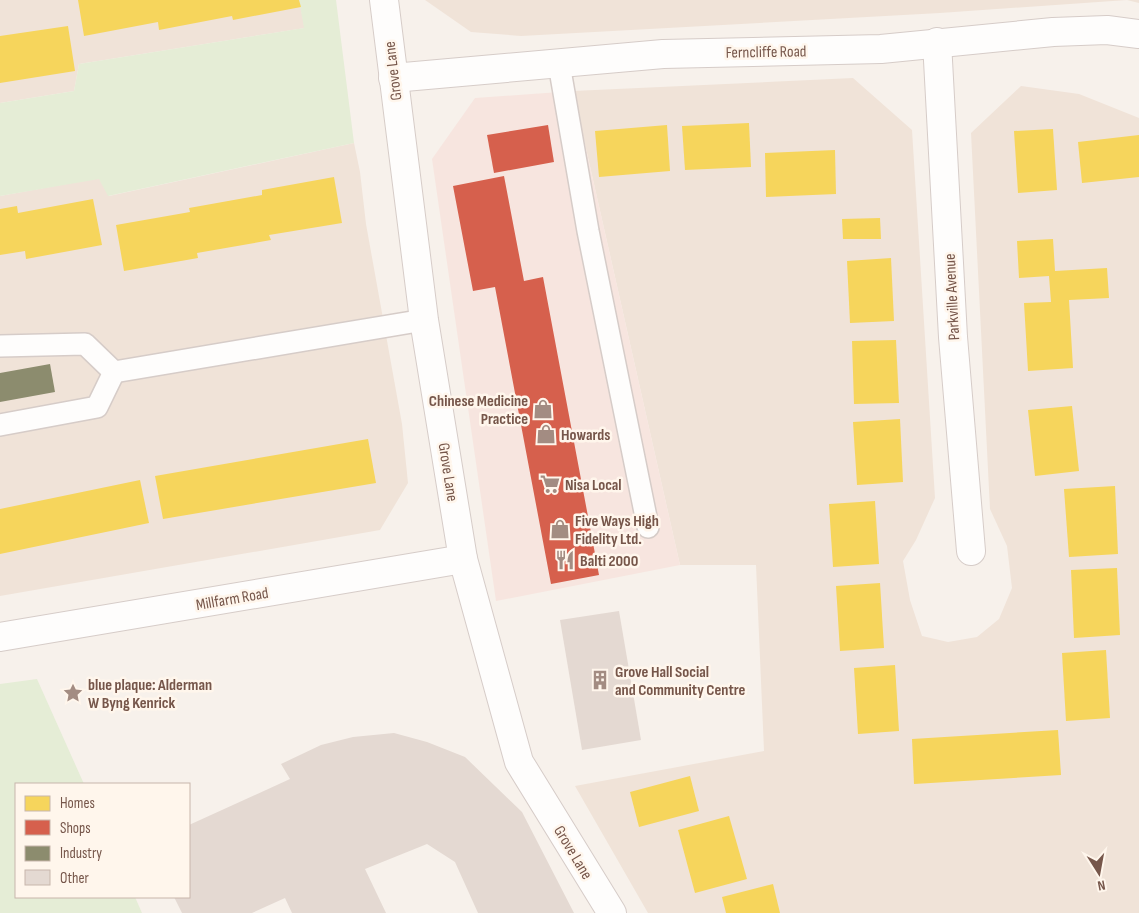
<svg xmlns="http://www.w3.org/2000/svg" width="1139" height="913" viewBox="0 0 1139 913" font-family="'Sofia Sans Condensed',sans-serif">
  <rect width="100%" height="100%" fill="#f7f1eb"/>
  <g fill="#f0e3d8">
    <polygon points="0,0 299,0 305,28 79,64 74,91 0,103"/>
    <polygon points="425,0 1139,0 1139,3 1127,0 940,13 521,36 471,32"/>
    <polygon points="853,78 912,130 935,498 916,540 903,561 910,600 922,636 948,642 977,637 999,619 1012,588 1007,546 990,509 971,133 1021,86 1079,94 1139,118 1139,913 648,913 575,786 764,751 756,565 680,565 573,91"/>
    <polygon points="354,143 360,172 366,224 402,424 408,483 380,530 0,596 0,196 99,178 109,196"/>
  </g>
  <polygon fill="#f7e5df" points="573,91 680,565 496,601 432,159 475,98"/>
  <g fill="#e5edd6">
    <polygon points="299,0 336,0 354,143 108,196 99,179 0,196 0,103 74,91 79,64 304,28"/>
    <polygon points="37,679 84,784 16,784 16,897 135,897 142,913 0,913 0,684"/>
  </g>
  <g fill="#f6d55c">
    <polygon points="78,0 299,0 301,7 233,20 232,16 159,30 158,22 84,36"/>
    <polygon points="68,26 75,71 0,83 0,36"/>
    <polygon points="749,123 751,167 685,170 682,126"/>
    <polygon points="667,125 670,171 599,177 595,131"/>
    <polygon points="1053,129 1057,190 1018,193 1014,131"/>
    <polygon points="1139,135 1139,177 1082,183 1078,142"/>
    <polygon points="835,150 836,194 766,197 765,153"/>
    <polygon points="334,177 342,223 269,235 271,240 197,253 198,258 124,271 116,225 190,212 189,208 262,195 262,190"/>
    <polygon points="93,199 102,245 26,259 25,251 0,255 0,209 17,206 18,213"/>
    <polygon points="880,218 881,239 843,239 842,219"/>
    <polygon points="1053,239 1055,271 1107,268 1109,298 1069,300 1073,368 1028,371 1024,303 1051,302 1049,276 1019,278 1017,241"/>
    <polygon points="891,258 894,321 850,323 847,261"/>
    <polygon points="896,340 899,403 854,404 852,341"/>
    <polygon points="1072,406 1079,471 1035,476 1028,410"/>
    <polygon points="900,419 903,482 857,485 853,422"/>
    <polygon points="368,439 376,483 163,519 155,476"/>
    <polygon points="140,480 149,523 0,554 0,509"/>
    <polygon points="1115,486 1118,554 1069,557 1064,489"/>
    <polygon points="875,501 879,564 833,567 829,504"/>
    <polygon points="1117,568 1120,635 1074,638 1071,570"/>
    <polygon points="880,583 884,648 840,651 836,586"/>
    <polygon points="1106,650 1110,718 1066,721 1062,653"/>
    <polygon points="895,665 899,731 858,734 854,668"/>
    <polygon points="1058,730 1061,775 914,784 912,739"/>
    <polygon points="690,776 699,811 639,827 630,792"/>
    <polygon points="729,816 747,879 695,893 678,830"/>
    <polygon points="773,884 780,913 726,913 722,897"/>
  </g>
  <g fill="#d6604d">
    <polygon points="548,125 554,162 494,173 487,135"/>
    <polygon points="504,176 524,281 543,277 599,575 551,584 495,287 473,291 453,186"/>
  </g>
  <polygon fill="#8c8c6e" points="50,364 55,392 0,402 0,373"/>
  <g fill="#e4d9d2">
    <polygon points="619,611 641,740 582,750 560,620"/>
    <polygon points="394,733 427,742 465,757 522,812 574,913 478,913 455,862 427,844 365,869 386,913 292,913 285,898 252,913 182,913 174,897 189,897 189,825 290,779 281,764 321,745 353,737"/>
  </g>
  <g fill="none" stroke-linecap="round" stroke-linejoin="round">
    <defs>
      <g id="service">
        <polyline points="559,64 588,231 648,527"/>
        <polyline points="0,346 85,344 114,372 424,320"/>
        <polyline points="0,425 97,407 114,372"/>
      </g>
      <g id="minor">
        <polyline points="384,0 424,320 463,559 519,762 612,913"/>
        <polyline points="937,42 953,337 971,551"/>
        <polyline points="393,78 663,54 881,49 1053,32 1107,30 1139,34"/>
        <polyline points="0,637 463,559"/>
      </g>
    </defs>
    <use href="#service" stroke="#d6ccc8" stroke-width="24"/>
    <use href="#minor" stroke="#d6ccc8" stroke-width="30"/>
    <use href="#service" stroke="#fefdfc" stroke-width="21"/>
    <use href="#minor" stroke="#fefdfc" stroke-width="28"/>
  </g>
  <defs>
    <symbol id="shop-bare" viewBox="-9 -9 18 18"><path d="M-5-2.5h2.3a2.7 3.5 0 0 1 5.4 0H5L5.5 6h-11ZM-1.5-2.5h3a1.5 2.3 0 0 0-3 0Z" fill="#a38c82" stroke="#fff6ec" stroke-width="2.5" paint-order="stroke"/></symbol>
    <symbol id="supermarket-bare" viewBox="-9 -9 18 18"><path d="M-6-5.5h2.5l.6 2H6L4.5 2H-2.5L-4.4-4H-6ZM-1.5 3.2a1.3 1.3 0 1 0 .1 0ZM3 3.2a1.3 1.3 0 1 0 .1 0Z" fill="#a38c82" stroke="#fff6ec" stroke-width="2.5" paint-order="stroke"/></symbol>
    <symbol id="restaurant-bare" viewBox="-9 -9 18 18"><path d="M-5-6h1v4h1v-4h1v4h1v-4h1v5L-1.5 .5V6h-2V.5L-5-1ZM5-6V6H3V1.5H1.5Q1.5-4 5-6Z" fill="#a38c82" stroke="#fff6ec" stroke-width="2.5" paint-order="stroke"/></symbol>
    <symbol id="building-bare" viewBox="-9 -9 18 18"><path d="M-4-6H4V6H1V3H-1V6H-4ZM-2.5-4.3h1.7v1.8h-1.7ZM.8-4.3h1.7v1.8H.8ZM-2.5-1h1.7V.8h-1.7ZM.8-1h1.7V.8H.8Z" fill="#a38c82" stroke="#fff6ec" stroke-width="2.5" paint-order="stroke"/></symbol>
    <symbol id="sight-bare" viewBox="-9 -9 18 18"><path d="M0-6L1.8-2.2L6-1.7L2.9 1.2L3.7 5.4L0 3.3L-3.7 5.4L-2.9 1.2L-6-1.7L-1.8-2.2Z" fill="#a38c82" stroke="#fff6ec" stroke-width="2.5" paint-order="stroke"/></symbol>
  </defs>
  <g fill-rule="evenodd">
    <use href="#shop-bare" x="529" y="395" width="28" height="28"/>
    <use href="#shop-bare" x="532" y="420" width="28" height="28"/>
    <use href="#supermarket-bare" x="536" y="470" width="28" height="28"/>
    <use href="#shop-bare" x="546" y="515" width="28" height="28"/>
    <use href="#restaurant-bare" x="551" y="546" width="28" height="28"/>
    <use href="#building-bare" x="586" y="666" width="28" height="28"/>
    <use href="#sight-bare" x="59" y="679" width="28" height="28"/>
  </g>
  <g text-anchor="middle" stroke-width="5" stroke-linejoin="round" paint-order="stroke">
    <g font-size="16" fill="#76564a" stroke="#fff6ec">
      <text transform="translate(766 51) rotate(-1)" y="6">Ferncliffe Road</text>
      <text transform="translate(392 71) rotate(-97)" y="6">Grove Lane</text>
      <text transform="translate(951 297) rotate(-93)" y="6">Parkville Avenue</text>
      <text transform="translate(449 472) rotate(81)" y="6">Grove Lane</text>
      <text transform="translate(232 598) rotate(-10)" y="6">Millfarm Road</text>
      <text transform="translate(574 852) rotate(59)" y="6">Grove Lane</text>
    </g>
    <g font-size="16" font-weight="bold" fill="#76564a" stroke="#fff6ec" text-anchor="start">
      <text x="528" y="406" text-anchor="end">Chinese Medicine<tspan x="528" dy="18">Practice</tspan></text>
      <text x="561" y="440">Howards</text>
      <text x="565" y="490">Nisa Local</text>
      <text x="575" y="526">Five Ways High<tspan x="575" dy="18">Fidelity Ltd.</tspan></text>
      <text x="580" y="566">Balti 2000</text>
      <text x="615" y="677">Grove Hall Social<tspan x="615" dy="18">and Community Centre</tspan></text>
      <text x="88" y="690">blue plaque: Alderman<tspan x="88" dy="18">W Byng Kenrick</tspan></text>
    </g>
  </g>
  <rect x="15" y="783" width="175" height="115" fill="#fff6ec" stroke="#c8b6ab"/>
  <rect x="25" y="796" width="25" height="15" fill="#f6d55c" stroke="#c8b6ab"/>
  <text x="60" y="808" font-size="15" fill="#76564a">Homes</text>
  <rect x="25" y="820" width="25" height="15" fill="#d6604d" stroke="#c8b6ab"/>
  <text x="60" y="833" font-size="15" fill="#76564a">Shops</text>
  <rect x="25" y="846" width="25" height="15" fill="#8c8c6e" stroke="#c8b6ab"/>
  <text x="60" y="858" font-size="15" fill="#76564a">Industry</text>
  <rect x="25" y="870" width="25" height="15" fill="#e4d9d2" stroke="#c8b6ab"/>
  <text x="60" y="883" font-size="15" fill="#76564a">Other</text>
  <g transform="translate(1099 873) rotate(169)" stroke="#fff6ec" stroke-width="4" paint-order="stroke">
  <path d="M0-4L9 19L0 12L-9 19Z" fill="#76564a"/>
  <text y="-8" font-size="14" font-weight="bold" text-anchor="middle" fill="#76564a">N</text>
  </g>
</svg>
